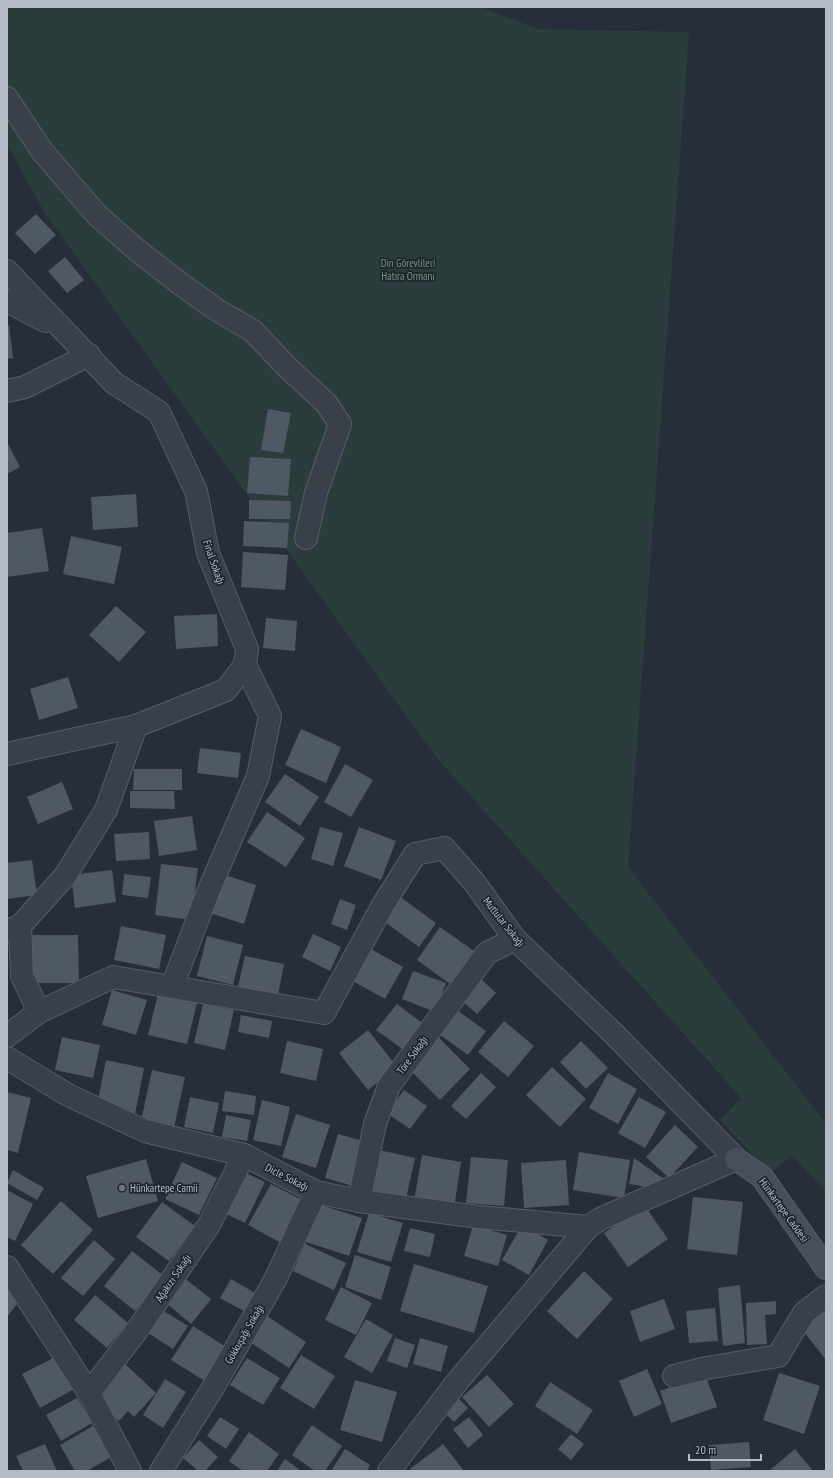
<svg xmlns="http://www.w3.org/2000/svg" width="833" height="1478" viewBox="0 0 833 1478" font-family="'PT Sans Narrow',sans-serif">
  <rect width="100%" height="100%" fill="#262e39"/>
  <polygon fill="#2b3c3c" points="7,7 481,7 538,29 689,32 628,867 826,1124 826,1192 792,1155 770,1174 720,1120 738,1101 743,1100 435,756 44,212 7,144"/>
  <g fill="#4f5865">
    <polygon points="36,214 56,235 35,254 15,233"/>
    <polygon points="65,257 84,280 67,293 48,271"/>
    <polygon points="9,325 13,358 7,359 7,326"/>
    <polygon points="268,409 291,413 283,453 261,450"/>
    <polygon points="7,442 20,467 7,474"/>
    <polygon points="250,457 291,459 288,496 247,493"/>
    <polygon points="136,494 138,527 93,530 91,497"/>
    <polygon points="249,500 291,501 290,519 249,519"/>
    <polygon points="244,521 289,523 287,548 243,546"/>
    <polygon points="42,528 49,571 7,577 7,533"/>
    <polygon points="71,536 122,547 114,584 63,574"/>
    <polygon points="243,552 288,555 285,590 241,587"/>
    <polygon points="116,606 146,632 119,662 89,635"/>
    <polygon points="217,614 218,646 176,649 174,616"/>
    <polygon points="266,618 297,621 295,651 263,648"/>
    <polygon points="68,677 78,708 39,720 30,689"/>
    <polygon points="301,729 341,747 326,783 285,765"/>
    <polygon points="200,748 241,753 238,778 197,773"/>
    <polygon points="345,764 373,780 351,817 324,802"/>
    <polygon points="134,769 182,769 182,790 133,790"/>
    <polygon points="285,774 319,797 300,826 265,802"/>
    <polygon points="62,782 73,809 38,824 27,797"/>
    <polygon points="130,791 174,791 175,809 130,808"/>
    <polygon points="267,812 305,838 286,867 247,842"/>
    <polygon points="192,816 197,850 159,856 154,821"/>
    <polygon points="320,827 343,833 333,866 311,859"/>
    <polygon points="359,827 396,841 381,880 344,866"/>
    <polygon points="149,832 150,859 116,861 114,834"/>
    <polygon points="32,860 37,895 7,899 7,863"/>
    <polygon points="161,864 198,868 191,920 155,915"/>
    <polygon points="112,870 116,902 75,908 71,875"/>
    <polygon points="124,874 151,877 148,898 122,895"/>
    <polygon points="222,874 256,885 244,924 210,913"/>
    <polygon points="399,896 436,923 419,947 382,920"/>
    <polygon points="340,899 356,905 347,930 331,924"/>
    <polygon points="121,926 166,935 159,969 114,960"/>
    <polygon points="440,927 474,951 450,984 417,960"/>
    <polygon points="313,934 341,947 330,971 302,957"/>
    <polygon points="32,935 78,935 79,983 32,983"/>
    <polygon points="207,936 243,945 233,985 197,976"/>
    <polygon points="369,948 403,967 385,999 351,980"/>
    <polygon points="245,956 284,964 277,1000 237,991"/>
    <polygon points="413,971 446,983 435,1012 402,999"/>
    <polygon points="480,978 496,993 477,1014 460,999"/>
    <polygon points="112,990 147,1000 136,1035 102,1025"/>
    <polygon points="158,994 197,1003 187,1044 148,1035"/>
    <polygon points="203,1004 234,1010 225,1050 194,1043"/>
    <polygon points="397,1004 425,1025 405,1051 376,1030"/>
    <polygon points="454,1008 486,1031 468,1055 436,1032"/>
    <polygon points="241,1015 272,1021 269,1038 238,1032"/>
    <polygon points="504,1021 534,1046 508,1077 478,1052"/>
    <polygon points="368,1030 397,1067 368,1090 339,1053"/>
    <polygon points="62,1037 100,1045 93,1078 55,1070"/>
    <polygon points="439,1038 470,1069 440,1100 408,1068"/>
    <polygon points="287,1041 323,1049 316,1081 280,1073"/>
    <polygon points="581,1041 608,1068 586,1089 560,1062"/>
    <polygon points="106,1060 144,1068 135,1114 97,1105"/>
    <polygon points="552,1067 586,1099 560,1127 526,1095"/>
    <polygon points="152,1070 185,1077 174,1128 141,1121"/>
    <polygon points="481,1073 496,1087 466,1119 451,1106"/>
    <polygon points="608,1073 637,1089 618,1124 589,1108"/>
    <polygon points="404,1090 427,1106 410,1129 387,1113"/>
    <polygon points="225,1091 256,1096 254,1115 222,1111"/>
    <polygon points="7,1092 31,1098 18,1153 7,1150"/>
    <polygon points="190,1097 219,1103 213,1133 184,1127"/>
    <polygon points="639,1097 666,1112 645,1148 618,1133"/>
    <polygon points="262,1100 290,1107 281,1146 253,1140"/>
    <polygon points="296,1114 330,1125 316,1168 282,1157"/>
    <polygon points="226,1115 251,1120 247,1141 222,1137"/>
    <polygon points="675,1125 698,1147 669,1178 646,1157"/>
    <polygon points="338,1134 367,1142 353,1186 325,1178"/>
    <polygon points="379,1150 415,1158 405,1203 369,1195"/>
    <polygon points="579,1152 630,1160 624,1198 573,1190"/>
    <polygon points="422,1155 461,1162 454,1208 414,1201"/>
    <polygon points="471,1157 508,1160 504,1206 466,1203"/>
    <polygon points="634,1158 668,1182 659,1189 629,1184"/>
    <polygon points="146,1159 158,1201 98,1218 86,1176"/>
    <polygon points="566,1160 569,1205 524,1208 521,1163"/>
    <polygon points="182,1162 217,1178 199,1215 165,1199"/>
    <polygon points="13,1170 44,1188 37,1200 7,1183"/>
    <polygon points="242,1171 265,1182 245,1223 222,1212"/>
    <polygon points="271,1184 304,1201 281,1243 248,1225"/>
    <polygon points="7,1190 33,1204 15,1241 7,1237"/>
    <polygon points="693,1197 743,1202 737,1255 687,1249"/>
    <polygon points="61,1201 93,1230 53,1274 21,1245"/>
    <polygon points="162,1202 195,1226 169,1261 136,1237"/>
    <polygon points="318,1204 362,1218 349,1256 306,1242"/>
    <polygon points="644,1205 668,1239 628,1267 604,1233"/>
    <polygon points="369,1213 403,1223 391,1262 357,1252"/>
    <polygon points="473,1225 507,1235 498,1266 464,1256"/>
    <polygon points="522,1225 548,1240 529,1275 502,1260"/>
    <polygon points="410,1228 435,1234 430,1257 404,1251"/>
    <polygon points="94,1240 115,1259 83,1296 61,1278"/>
    <polygon points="305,1244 346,1263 334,1290 293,1271"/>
    <polygon points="132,1251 164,1276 135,1311 104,1286"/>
    <polygon points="355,1255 391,1267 381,1300 345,1287"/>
    <polygon points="414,1264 488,1286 474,1333 400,1311"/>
    <polygon points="584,1271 613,1299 577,1339 547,1311"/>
    <polygon points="183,1277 211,1299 191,1324 164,1301"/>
    <polygon points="231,1279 255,1293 244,1311 220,1298"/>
    <polygon points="7,1284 23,1296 7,1317"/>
    <polygon points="740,1285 745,1343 723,1346 718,1288"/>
    <polygon points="341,1287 372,1303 356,1335 325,1320"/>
    <polygon points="95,1295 128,1323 107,1348 74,1320"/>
    <polygon points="664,1299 675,1329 640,1342 630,1311"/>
    <polygon points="776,1301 776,1314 765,1315 767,1344 747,1345 746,1303"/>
    <polygon points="826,1307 826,1360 801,1328"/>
    <polygon points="715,1308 718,1341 689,1343 686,1311"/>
    <polygon points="162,1310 188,1326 173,1349 148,1333"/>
    <polygon points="264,1314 306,1342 289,1368 247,1340"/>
    <polygon points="366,1319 393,1335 372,1373 344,1357"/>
    <polygon points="193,1326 226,1347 205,1381 171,1360"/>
    <polygon points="395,1338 415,1345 407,1368 387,1361"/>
    <polygon points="420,1338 448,1346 441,1372 413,1364"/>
    <polygon points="301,1355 335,1376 314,1409 280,1388"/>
    <polygon points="57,1356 74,1389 40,1408 22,1374"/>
    <polygon points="247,1358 280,1378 263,1405 230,1385"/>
    <polygon points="123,1362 156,1393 134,1417 128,1411 119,1421 91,1396"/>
    <polygon points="647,1369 662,1404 634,1417 619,1381"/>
    <polygon points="779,1373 820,1386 804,1434 763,1420"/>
    <polygon points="705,1374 717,1407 671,1423 660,1391"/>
    <polygon points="487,1375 514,1404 489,1427 462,1397"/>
    <polygon points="165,1379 186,1392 163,1428 143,1415"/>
    <polygon points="355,1380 397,1392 382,1442 340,1430"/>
    <polygon points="550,1382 593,1410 577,1434 535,1406"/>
    <polygon points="457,1397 468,1408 454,1422 443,1411"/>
    <polygon points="77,1398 92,1423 61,1441 46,1415"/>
    <polygon points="220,1417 239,1429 226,1449 207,1436"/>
    <polygon points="469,1417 483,1435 468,1448 453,1429"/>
    <polygon points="312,1425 342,1446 325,1471 315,1471 292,1455"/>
    <polygon points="93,1426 111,1457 87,1471 75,1471 60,1445"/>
    <polygon points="249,1432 279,1454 267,1471 243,1471 229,1461"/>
    <polygon points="571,1434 584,1444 571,1460 558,1449"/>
    <polygon points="199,1440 218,1457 205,1471 198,1471 183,1458"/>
    <polygon points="749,1442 751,1467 711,1470 709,1445"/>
    <polygon points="45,1444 57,1471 23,1471 16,1456"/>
    <polygon points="443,1444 464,1471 411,1471 410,1469"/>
    <polygon points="345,1449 370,1465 367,1471 331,1471"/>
    <polygon points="795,1449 813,1471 769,1471"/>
    <polygon points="285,1459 301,1471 277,1471"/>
  </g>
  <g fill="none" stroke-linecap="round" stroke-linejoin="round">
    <defs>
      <g id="street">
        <polyline points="7,98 42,151 97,215 138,251 182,285 217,310 253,331 288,368 326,403 340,424 316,493 306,538"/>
        <polyline points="7,271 114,383 159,412 196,491 208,553 247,649 245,665 226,690 136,726 7,754"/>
        <polyline points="7,301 45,321"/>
        <polyline points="7,391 25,387 89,355"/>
        <polyline points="20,926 22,976 39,1012"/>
        <polyline points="7,931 20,926 65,876 106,810 136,726"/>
        <polyline points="172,987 208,892 258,776 270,716 245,665"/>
        <polyline points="7,1036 39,1012 113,977 324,1013 383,905 415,854 444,848 474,882 515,939 613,1033 736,1159 600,1219 588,1227 457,1382 389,1471"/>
        <polyline points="7,1058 68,1095 145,1131 244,1155 316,1192 359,1201 479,1217 588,1227"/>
        <polyline points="359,1201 375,1124 389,1086 487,953 515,939"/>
        <polyline points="7,1267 89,1393 130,1471"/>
        <polyline points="674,1376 707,1368 778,1356 804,1313 826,1296"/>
        <polyline points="89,1393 138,1329 209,1225 244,1155"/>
        <polyline points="161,1471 214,1386 275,1280 316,1192"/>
      </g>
      <polyline id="secondary" points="736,1159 762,1177 826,1268"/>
    </defs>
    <use href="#street" stroke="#585e68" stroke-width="24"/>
    <use href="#secondary" stroke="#585e68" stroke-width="24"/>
    <use href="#street" stroke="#3a404a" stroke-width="22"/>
    <use href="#secondary" stroke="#484f5c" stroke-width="22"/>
  </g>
  <circle fill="#6b7280" stroke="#1f252f" stroke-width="1.5" cx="122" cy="1188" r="4"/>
  <g text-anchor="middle" stroke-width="3.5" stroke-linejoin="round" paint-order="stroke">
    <g font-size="11" fill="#76987f" stroke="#1f252f">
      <text x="408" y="267">Din Görevlileri<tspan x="408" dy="13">Hatıra Ormanı</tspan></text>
    </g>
    <g font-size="11" fill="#b5bbc5" stroke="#1f252f">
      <text transform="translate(214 562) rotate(71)" y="4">Final Sokağı</text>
      <text transform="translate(504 922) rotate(52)" y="4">Mutlular Sokağı</text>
      <text transform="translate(412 1055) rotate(-54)" y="4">Töre Sokağı</text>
      <text transform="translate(287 1177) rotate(27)" y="4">Dicle Sokağı</text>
      <text transform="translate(784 1210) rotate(54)" y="4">Hünkartepe Caddesi</text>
      <text transform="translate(173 1278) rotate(-56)" y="4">Ağakızı Sokağı</text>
      <text transform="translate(244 1334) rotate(-60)" y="4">Gökkuşağı Sokağı</text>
    </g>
    <g font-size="11" fill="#b5bbc5" stroke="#1f252f" text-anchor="start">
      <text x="130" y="1192">Hünkartepe Camii</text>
    </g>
  </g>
  <rect width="833" height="1478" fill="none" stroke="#b5bbc5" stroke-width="16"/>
  <path d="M689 1454v6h72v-6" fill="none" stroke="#b5bbc5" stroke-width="2"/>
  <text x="695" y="1454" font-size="12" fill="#b5bbc5" stroke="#1f252f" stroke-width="3" paint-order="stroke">20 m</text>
</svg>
